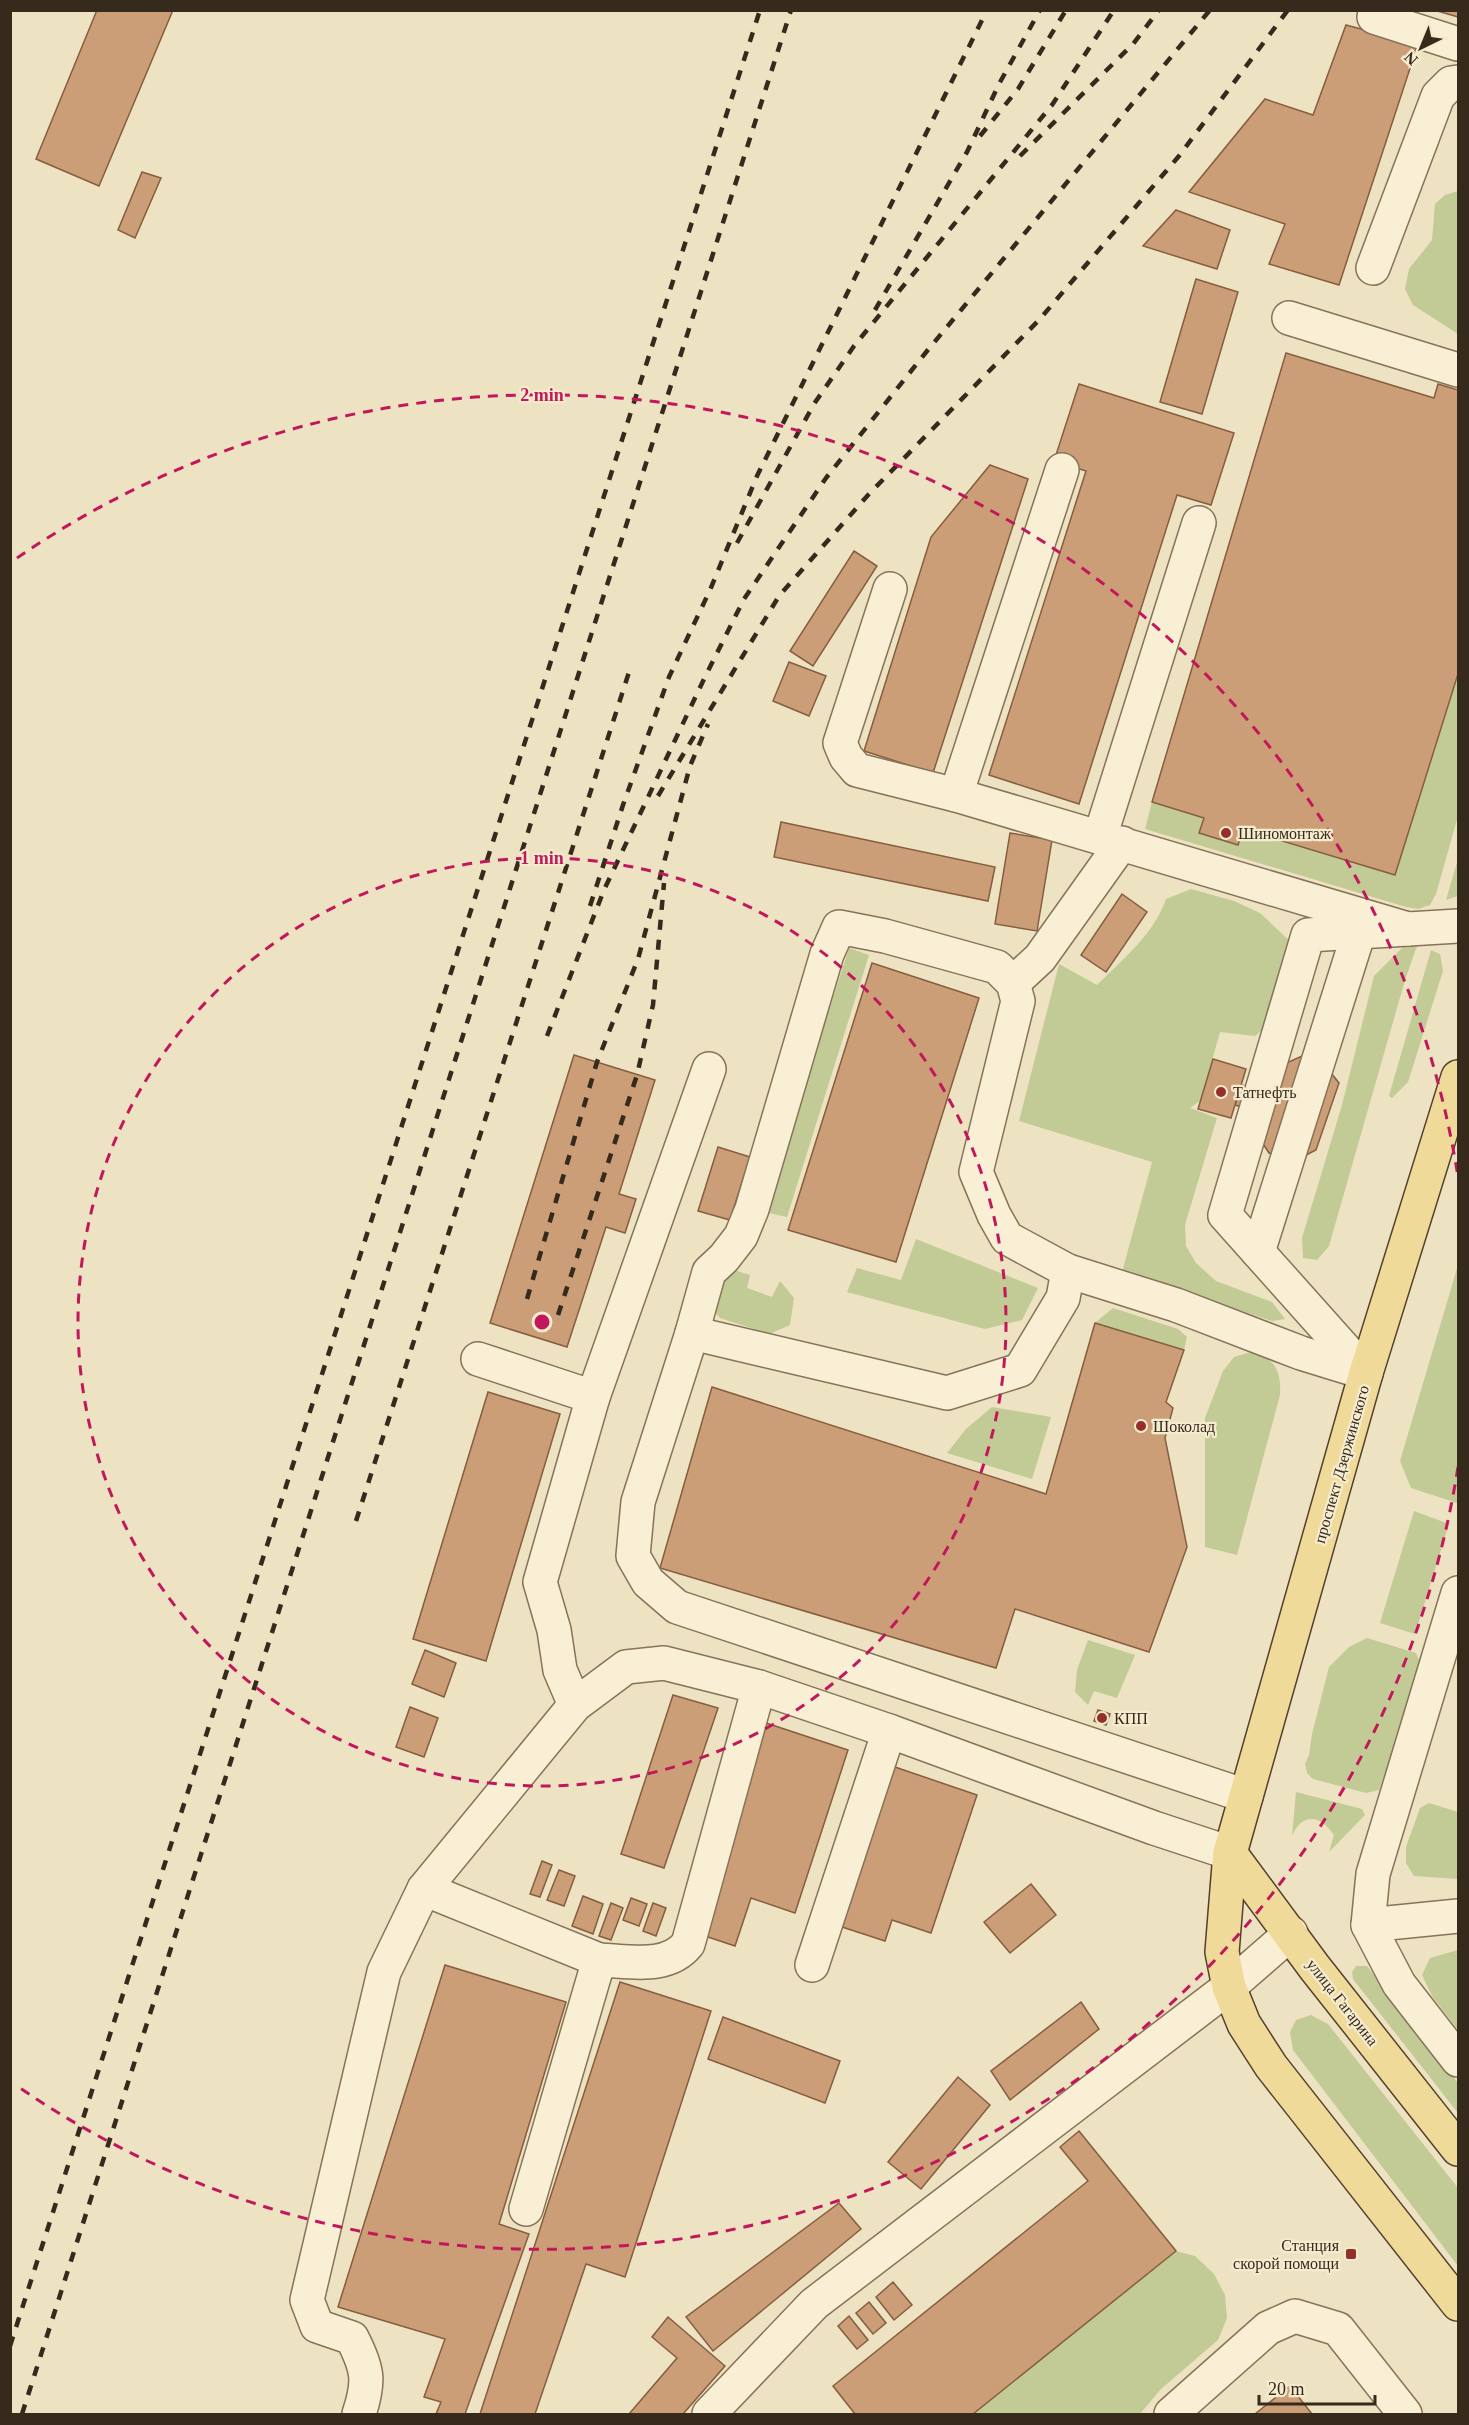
<svg xmlns="http://www.w3.org/2000/svg" width="1469" height="2425" viewBox="0 0 1469 2425" font-family="'Times New Roman',serif">
  <rect width="100%" height="100%" fill="#ede2c1"/>
  <g fill="#c2cb95">
    <polygon points="1458,191 1458,334 1413,305 1405,289 1409,269 1432,240 1435,204 1445,195"/>
    <polygon points="1458,674 1458,816 1436,894 1430,905 1418,909 1406,907 1145,829 1152,802 1204,818 1200,834 1238,845 1243,829 1395,875"/>
    <polygon points="1458,859 1458,896 1446,900"/>
    <path d="M1191,889L1234,901L1260,913L1292,943L1266,1027L1255,1036L1220,1032L1201,1100L1190,1108L1217,1118L1185,1225L1186,1246L1196,1263L1216,1281L1272,1302L1285,1319L1272,1321L1122,1272L1152,1162L1019,1121L1059,964L1097,985C1123,959 1154,934 1166,899Z"/>
    <polygon points="1404,946 1417,946 1405,980 1329,1246 1317,1260 1303,1258 1302,1238 1342,1105 1374,976"/>
    <polygon points="849,948 869,955 787,1217 764,1212"/>
    <polygon points="1431,950 1440,954 1443,971 1408,1082 1392,1098 1389,1096"/>
    <polygon points="916,1239 1038,1288 1022,1320 985,1329 847,1292 857,1268 901,1280"/>
    <polygon points="1458,1265 1458,1500 1457,1503 1411,1488 1400,1461"/>
    <polygon points="734,1270 750,1275 747,1288 772,1297 780,1281 794,1298 790,1325 769,1334 720,1318 705,1300"/>
    <polygon points="1113,1308 1178,1329 1187,1337 1184,1350 1095,1323"/>
    <path d="M1254,1351C1276,1361 1281,1371 1280,1395L1237,1555L1205,1547V1418L1223,1371L1234,1357Z"/>
    <polygon points="992,1407 1051,1417 1032,1479 947,1453 966,1429"/>
    <polygon points="1414,1511 1449,1524 1415,1634 1380,1623"/>
    <polygon points="1367,1638 1416,1653 1420,1663 1420,1672 1379,1790 1366,1793 1313,1779 1307,1773 1305,1764 1309,1755 1312,1734 1329,1667 1349,1647"/>
    <polygon points="1088,1640 1135,1655 1117,1698 1094,1691 1088,1705 1075,1692 1077,1670"/>
    <path d="M1296,1792L1362,1809L1365,1815L1329,1852L1334,1835C1321,1815 1302,1812 1292,1836Z"/>
    <polygon points="1429,1803 1458,1812 1458,1879 1414,1876 1406,1863 1406,1847 1420,1808"/>
    <polygon points="1458,1950 1458,2030 1432,1996 1422,1975 1430,1958"/>
    <polygon points="1356,1966 1367,1966 1458,2083 1458,2113 1353,1979 1352,1972"/>
    <polygon points="1311,2015 1328,2024 1458,2188 1458,2266 1293,2050 1290,2032 1296,2020"/>
    <polygon points="1176,2251 1195,2256 1214,2274 1225,2295 1227,2318 1218,2340 1161,2389 1140,2414 973,2414"/>
  </g>
  <g fill="#cb9e77" stroke="#855e3f" stroke-width="1.5">
    <polygon points="97,10 173,10 99,186 36,159"/>
    <polygon points="1434,10 1458,10 1458,17"/>
    <polygon points="1346,25 1418,44 1339,285 1269,264 1285,224 1189,192 1265,99 1313,115"/>
    <polygon points="142,172 161,178 135,238 118,230"/>
    <polygon points="1176,210 1230,230 1217,269 1143,246"/>
    <polygon points="1196,279 1238,292 1202,414 1160,402"/>
    <polygon points="1286,353 1434,398 1438,384 1458,390 1458,674 1395,875 1243,829 1238,845 1199,833 1204,818 1152,802"/>
    <polygon points="1079,384 1234,433 1211,505 1177,495 1079,804 989,775 1086,471 1054,461"/>
    <polygon points="990,465 1028,479 933,773 864,751 931,537"/>
    <polygon points="854,551 877,566 813,666 790,651"/>
    <polygon points="789,662 826,676 809,716 773,701"/>
    <polygon points="781,822 995,867 988,901 774,857"/>
    <polygon points="1010,833 1052,840 1037,931 995,924"/>
    <polygon points="1122,894 1147,912 1106,972 1081,955"/>
    <polygon points="872,963 979,998 896,1262 788,1230"/>
    <polygon points="574,1055 655,1080 619,1194 636,1199 625,1233 606,1227 567,1347 490,1323"/>
    <polygon points="1302,1056 1323,1063 1339,1083 1316,1150 1295,1161 1269,1153 1258,1136 1262,1114 1235,1105 1242,1085 1271,1095 1282,1065"/>
    <polygon points="1213,1059 1246,1069 1231,1118 1198,1109"/>
    <polygon points="718,1147 750,1157 730,1220 698,1211"/>
    <polygon points="1095,1323 1184,1350 1166,1402 1173,1408 1165,1438 1187,1547 1149,1652 1015,1609 996,1668 660,1568 712,1387 1046,1494"/>
    <polygon points="488,1392 560,1414 486,1661 413,1639"/>
    <polygon points="425,1650 456,1663 444,1697 412,1684"/>
    <polygon points="673,1695 718,1708 664,1868 621,1854"/>
    <polygon points="410,1707 438,1718 424,1757 396,1747"/>
    <polygon points="1098,1710 1110,1714 1106,1725 1094,1721"/>
    <polygon points="763,1722 848,1750 795,1913 751,1898 735,1946 702,1935"/>
    <polygon points="892,1766 977,1795 931,1933 892,1920 885,1941 839,1926"/>
    <polygon points="542,1861 552,1865 540,1897 530,1894"/>
    <polygon points="559,1870 575,1876 564,1906 547,1900"/>
    <polygon points="1031,1884 1056,1915 1010,1953 984,1922"/>
    <polygon points="583,1896 603,1904 593,1934 572,1926"/>
    <polygon points="631,1898 647,1904 639,1926 623,1920"/>
    <polygon points="611,1903 623,1908 611,1940 599,1936"/>
    <polygon points="653,1903 666,1908 656,1936 643,1931"/>
    <polygon points="445,1965 566,2002 499,2224 529,2234 465,2414 436,2414 441,2402 424,2397 445,2339 338,2307"/>
    <polygon points="620,1982 711,2011 625,2277 586,2264 535,2414 480,2414"/>
    <polygon points="1081,2002 1099,2029 1010,2100 991,2071"/>
    <polygon points="723,2017 840,2061 825,2103 708,2059"/>
    <polygon points="958,2077 990,2105 921,2189 888,2162"/>
    <polygon points="1079,2131 1176,2251 973,2414 855,2414 833,2386 1088,2181 1060,2147"/>
    <polygon points="839,2203 861,2229 713,2351 686,2317"/>
    <polygon points="893,2282 912,2305 894,2320 876,2297"/>
    <polygon points="869,2302 886,2323 873,2334 856,2313"/>
    <polygon points="849,2316 868,2340 857,2349 838,2326"/>
    <polygon points="668,2317 725,2366 683,2414 629,2414 677,2358 652,2337"/>
    <polygon points="1290,2386 1312,2414 1255,2414"/>
  </g>
  <g fill="none" stroke-linecap="round" stroke-linejoin="round">
    <defs>
      <g id="minor">
        <polyline points="1374,17 1458,44"/>
        <polyline points="1373,268 1438,96 1451,83 1458,82"/>
        <polyline points="1289,318 1458,370"/>
        <polyline points="890,589 840,743 846,757 857,770 956,795 1408,929"/>
        <polyline points="956,795 1062,470"/>
        <polyline points="1100,837 1199,523"/>
        <polyline points="1013,983 1040,958 1122,843"/>
        <polyline points="1258,1252 1359,932"/>
        <polyline points="692,1333 947,1393 1020,1370 1063,1298 1068,1271"/>
        <polyline points="478,1359 593,1397"/>
        <polyline points="1366,1373 1225,1215 1308,935 1458,926"/>
        <polyline points="1458,1593 1373,1874 1368,1925 1399,1984 1458,2060"/>
        <polyline points="575,1705 560,1670 554,1630 540,1582 593,1397 709,1069"/>
        <polyline points="1246,1796 677,1607 648,1582 633,1556 638,1502 692,1333 709,1272 724,1258 741,1236 752,1209 827,954 839,927 885,936 997,967 1013,983 1018,1001 976,1172 994,1215 1007,1238 1068,1271 1176,1305 1301,1353 1366,1373"/>
        <polyline points="424,1889 599,1960 526,2209"/>
        <polyline points="1368,1925 1458,1916"/>
        <path d="M599,1960C630,1961 667,1970 688,1944L759,1687"/>
        <polyline points="812,1965 889,1731"/>
        <path d="M359,2414C370,2381 368,2369 352,2338L317,2326L307,2300L384,1972L424,1889L575,1705L626,1667L664,1663L759,1687L889,1731L1154,1828L1230,1853"/>
        <polyline points="709,2414 814,2304 1229,1987 1291,1933"/>
        <polyline points="1171,2414 1268,2328 1295,2316 1338,2329 1405,2414"/>
      </g>
      <g id="major">
        <polyline points="1458,1077 1366,1373 1230,1853 1222,1952 1229,1987 1244,2024 1271,2066 1458,2304"/>
        <polyline points="1230,1853 1315,1968 1458,2149"/>
      </g>
    </defs>
    <use href="#minor" stroke="#867359" stroke-width="36"/>
    <use href="#major" stroke="#54412d" stroke-width="36"/>
    <use href="#minor" stroke="#f8efd4" stroke-width="33"/>
    <use href="#major" stroke="#f0da99" stroke-width="33"/>
    <g stroke="#362a1d" stroke-width="4.5" stroke-dasharray="10 10" stroke-linecap="butt">
      <polyline points="980,136 1018,89 1066,10"/>
      <polyline points="1020,156 1133,44 1159,10"/>
      <polyline points="875,310 967,152 999,84 1040,10"/>
      <polyline points="737,543 814,404 854,346 1052,105 1114,10"/>
      <polyline points="658,796 779,596 869,494 1039,320 1179,156 1288,10"/>
      <polyline points="590,906 623,805 669,677 710,590 757,476 987,10"/>
      <polyline points="547,1036 604,890 704,679 744,599 826,478 927,351 1210,10"/>
      <polyline points="527,1299 597,1062 638,959 690,766 708,724"/>
      <polyline points="558,1315 637,1075 653,1005 664,883"/>
      <polyline points="356,1521 630,669"/>
      <polyline points="10,2346 760,10"/>
      <polyline points="22,2414 791,10"/>
    </g>
  </g>
  <g fill="none" stroke="#c2185b" stroke-width="3" stroke-dasharray="10 8">
    <circle cx="542" cy="1322" r="464"/>
    <path d="M1458 1467A927 927 0 0 1 17 2086M17 558A927 927 0 0 1 1458 1177"/>
  </g>
  <g fill="#942f2a" stroke="#f5ecd0" stroke-width="2">
    <circle cx="1226" cy="833" r="6"/>
    <circle cx="1221" cy="1092" r="6"/>
    <circle cx="1141" cy="1426" r="6"/>
    <circle cx="1102" cy="1718" r="6"/>
    <rect x="1345" y="2248" width="12" height="12" rx="3"/>
  </g>
  <g text-anchor="middle" stroke-width="4.5" stroke-linejoin="round" paint-order="stroke">
    <g font-size="16" fill="#362a1d" stroke="#f5ecd0" text-anchor="start">
      <text x="1238" y="839">Шиномонтаж</text>
      <text x="1233" y="1098">Татнефть</text>
      <text x="1153" y="1432">Шоколад</text>
      <text x="1114" y="1724">КПП</text>
      <text x="1339" y="2251" text-anchor="end">Станция<tspan x="1339" dy="18">скорой помощи</tspan></text>
    </g>
    <g font-size="16" fill="#362a1d" stroke="#f5ecd0">
      <text transform="translate(1341 1464) rotate(-74)" y="6">проспект Дзержинского</text>
      <text transform="translate(1343 2002) rotate(52)" y="6">улица Гагарина</text>
    </g>
  </g>
  <circle cx="542" cy="1322" r="9" fill="#c2185b" stroke="#f5ecd0" stroke-width="3"/>
  <g font-size="18" text-anchor="middle" font-weight="bold" fill="#c2185b" stroke="#f5ecd0" stroke-width="4.5" stroke-linejoin="round" paint-order="stroke">
    <text x="542" y="401">2 min</text>
    <text x="542" y="864">1 min</text>
  </g>
  <rect width="1469" height="2425" fill="none" stroke="#362a1d" stroke-width="24"/>
  <g transform="translate(1421 48) rotate(223)" stroke="#f5ecd0" stroke-width="4.5" paint-order="stroke">
  <path d="M0-4.5L10 22L0 15L-10 22Z" fill="#362a1d"/>
  <text y="-9" font-size="16" font-weight="bold" text-anchor="middle" fill="#362a1d">N</text>
  </g>
  <path d="M1259 2395v9h116v-9" fill="none" stroke="#362a1d" stroke-width="3"/>
  <text x="1268" y="2395" font-size="18" fill="#362a1d" stroke="#f5ecd0" stroke-width="4.5" paint-order="stroke">20 m</text>
</svg>
